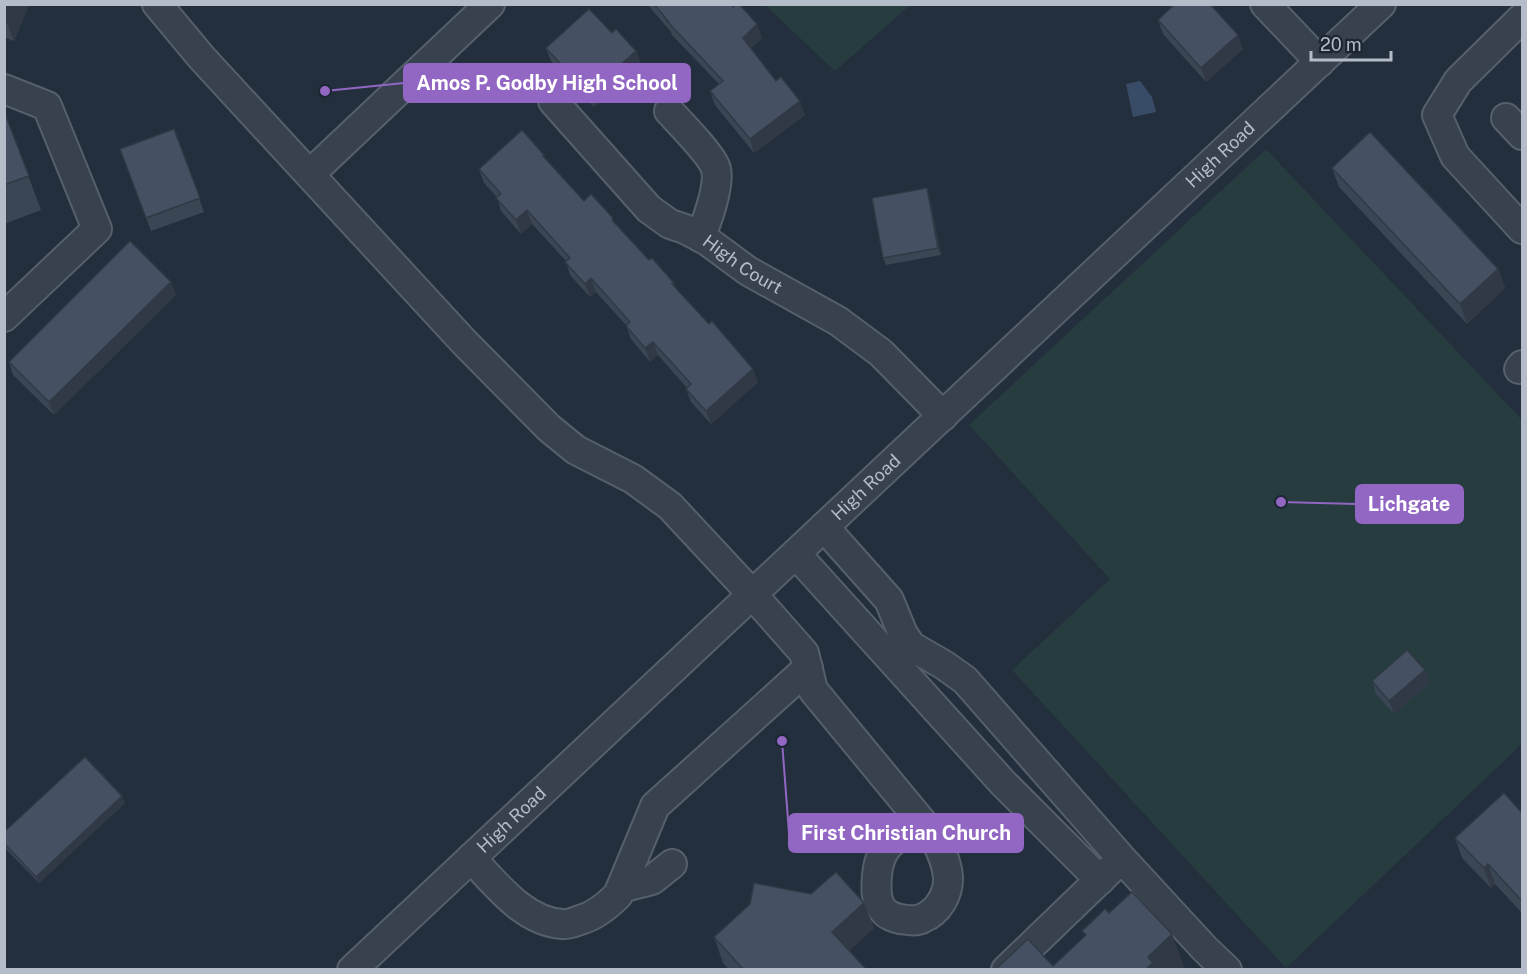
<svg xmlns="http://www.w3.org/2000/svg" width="1527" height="974" viewBox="0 0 1527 974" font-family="'Public Sans',sans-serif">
  <rect width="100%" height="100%" fill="#242f3e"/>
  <g fill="#263c3f">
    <polygon points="765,5 910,5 835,71"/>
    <polygon points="1266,149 1522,420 1522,744 1286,968 1012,670 1110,579 969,425"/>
  </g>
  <polygon fill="#394c67" points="1140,81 1152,97 1156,112 1133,117 1126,84"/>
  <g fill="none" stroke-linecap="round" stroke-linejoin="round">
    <defs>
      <g id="minor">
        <path d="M157,4L202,58L464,342L549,428L576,450L633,479L670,506L752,594L804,653L813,690L935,838C941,851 947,863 948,877C949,894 938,912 923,918C916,922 908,920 900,919C895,918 887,915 884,911C875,902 876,887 877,875C880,843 897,837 923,824"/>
        <polyline points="1265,4 1320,62"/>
        <polyline points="1522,18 1458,81 1437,115 1455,156 1522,229"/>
        <polyline points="4,89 47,106 97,229 4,317"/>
        <path id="s1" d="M553,101L649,209L670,224L685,229L706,240L748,271L838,321L881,353L943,416"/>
        <path d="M669,111C680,123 712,155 716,169C720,185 707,222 700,237"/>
        <polyline points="1506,118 1522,135"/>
        <polyline points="310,174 490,4"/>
        <polyline points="1519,369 1522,365"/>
        <polyline points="824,527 889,600 903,634 911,646 944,665 965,680 1122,859 1205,949 1227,970"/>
        <polyline points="796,554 1003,783 1100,880"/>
        <path d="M471,858C496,884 523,921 562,924C568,925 574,922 580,920C595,916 607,906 618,895L655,806L808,668"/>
        <polyline points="621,888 652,880 672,864"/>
        <path id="s2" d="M352,970L1381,4"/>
        <polyline points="1006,970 1114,866"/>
      </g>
    </defs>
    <use href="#minor" stroke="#565f6c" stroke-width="32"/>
    <use href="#minor" stroke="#38414e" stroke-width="28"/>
  </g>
  <g fill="#3b4654">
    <polygon points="4,4 29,4 14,41 4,37"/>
    <polygon points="647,4 731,4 757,24 762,38 751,48 776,81 805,115 754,153 715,105 710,91 719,84 672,35 671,32"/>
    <polygon points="1158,20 1243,49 1206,82 1163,34"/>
    <polygon points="612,33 636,51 641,65 594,107 574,84 573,86 551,61 546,48"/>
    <polygon points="4,111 41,210 4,224"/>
    <polygon points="174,129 204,212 151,231 120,149"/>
    <polygon points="544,155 546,159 584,201 615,223 649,260 674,283 675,287 758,382 711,424 691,402 686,389 687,388 658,355 650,362 631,339 626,325 596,292 590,297 570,275 566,261 532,224 521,234 501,211 497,197 484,183 479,169"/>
    <polygon points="1332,168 1498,269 1505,288 1467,324 1339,187"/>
    <polygon points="929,194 941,255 886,265 883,258"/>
    <polygon points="171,282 176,295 54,415 13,375 9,362"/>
    <polygon points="1425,670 1430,683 1394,714 1376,694 1372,681"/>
    <polygon points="125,803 39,883 4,847 4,832"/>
    <polygon points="1522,813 1522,913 1495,884 1491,888 1462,858 1455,838"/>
    <polygon points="811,894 864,903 874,928 849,951 866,969 729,969 723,963 714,937 750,904"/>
  </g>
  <g fill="#303945">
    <polygon points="4,4 29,4 14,41 4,16"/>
    <polygon points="757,24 762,38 748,51 743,38"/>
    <polygon points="1238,35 1243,49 1206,82 1201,68"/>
    <polygon points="636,51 641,65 594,107 589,93"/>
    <polygon points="569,71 574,84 573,86 568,72"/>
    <polygon points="800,101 805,115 754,153 750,139"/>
    <polygon points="927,188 929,194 941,255 938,248"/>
    <polygon points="527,210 532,224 521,234 516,220"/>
    <polygon points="1498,269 1505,288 1467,324 1460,304"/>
    <polygon points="591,278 596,292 590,297 585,284"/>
    <polygon points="171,282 176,295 54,415 49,402"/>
    <polygon points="653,342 658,355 650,362 645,348"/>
    <polygon points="753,369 758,382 711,424 706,411"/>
    <polygon points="1425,670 1430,683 1394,714 1389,701"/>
    <polygon points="122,796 125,803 39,883 36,877"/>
    <polygon points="1488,864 1495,884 1491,888 1484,868"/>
    <polygon points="864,903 874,928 841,958 832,932"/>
    <polygon points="1172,934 1185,969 1146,969 1148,957"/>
  </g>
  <g fill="#455162" stroke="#303945" stroke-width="1.5">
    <polygon points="654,4 731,4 733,7 735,4 739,4 757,24 743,38 776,81 781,77 800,101 750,139 710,91 723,81 667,21 668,21"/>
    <polygon points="1175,4 1210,4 1238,35 1201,68 1158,20"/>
    <polygon points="589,9 612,33 616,29 636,51 589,93 569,71 568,72 546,48"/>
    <polygon points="4,111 29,176 4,185"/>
    <polygon points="174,129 200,198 146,218 120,149"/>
    <polygon points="522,130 544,155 543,156 584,201 591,194 613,218 612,220 649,260 652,258 674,283 672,284 709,324 712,321 753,369 706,411 686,389 691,384 653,342 645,348 626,326 630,322 591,278 585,284 565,262 570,258 527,210 516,220 496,198 501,194 479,169"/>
    <polygon points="1370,132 1498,269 1460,304 1332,168"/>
    <polygon points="927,188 938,248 883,258 872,198"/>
    <polygon points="130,241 171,282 49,402 9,362"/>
    <polygon points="1407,650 1425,670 1389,701 1372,681"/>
    <polygon points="85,757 122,796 36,877 4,843 4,832"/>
    <polygon points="1504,793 1522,813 1522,901 1488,864 1484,868 1455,838"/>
    <polygon points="836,872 864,903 832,932 866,969 743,969 714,937 750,904 754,883 811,894"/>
    <polygon points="1132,892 1172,934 1148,957 1153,963 1146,969 996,969 1028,939 1053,966 1086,935 1082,931 1105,909 1109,913"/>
  </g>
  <g text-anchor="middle" stroke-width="4.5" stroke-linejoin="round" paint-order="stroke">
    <g font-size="18" fill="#b4bcc9" stroke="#1d2633">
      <text dy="6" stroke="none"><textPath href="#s2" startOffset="1191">High Road</textPath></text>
      <text dy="6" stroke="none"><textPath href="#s1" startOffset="254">High Court</textPath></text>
      <text dy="6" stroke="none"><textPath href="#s2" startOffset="705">High Road</textPath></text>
      <text dy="6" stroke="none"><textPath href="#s2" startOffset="219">High Road</textPath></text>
    </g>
  </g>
  <path fill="none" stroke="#9266c3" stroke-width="2" d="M325 91L404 83M1281 502L1356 504M782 741L789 833"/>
  <g fill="#9266c3" stroke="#1d2633" stroke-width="2">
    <circle cx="325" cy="91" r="6"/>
    <circle cx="1281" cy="502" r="6"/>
    <circle cx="782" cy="741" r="6"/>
  </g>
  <g fill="#9266c3" stroke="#9266c3" stroke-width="2">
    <rect x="404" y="64" width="286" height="38" rx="6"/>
    <rect x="1356" y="485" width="107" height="38" rx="6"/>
    <rect x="789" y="814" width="234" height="38" rx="6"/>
  </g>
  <g font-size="20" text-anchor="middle" font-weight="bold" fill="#fff">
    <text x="547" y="90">Amos P. Godby High School</text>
    <text x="1409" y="511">Lichgate</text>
    <text x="906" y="840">First Christian Church</text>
  </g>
  <rect width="1527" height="974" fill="none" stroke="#b4bcc9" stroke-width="12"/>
  <path d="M1311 51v9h80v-9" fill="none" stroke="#b4bcc9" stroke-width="3"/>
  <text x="1320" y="51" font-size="18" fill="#b4bcc9" stroke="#1d2633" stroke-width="4.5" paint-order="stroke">20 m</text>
</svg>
